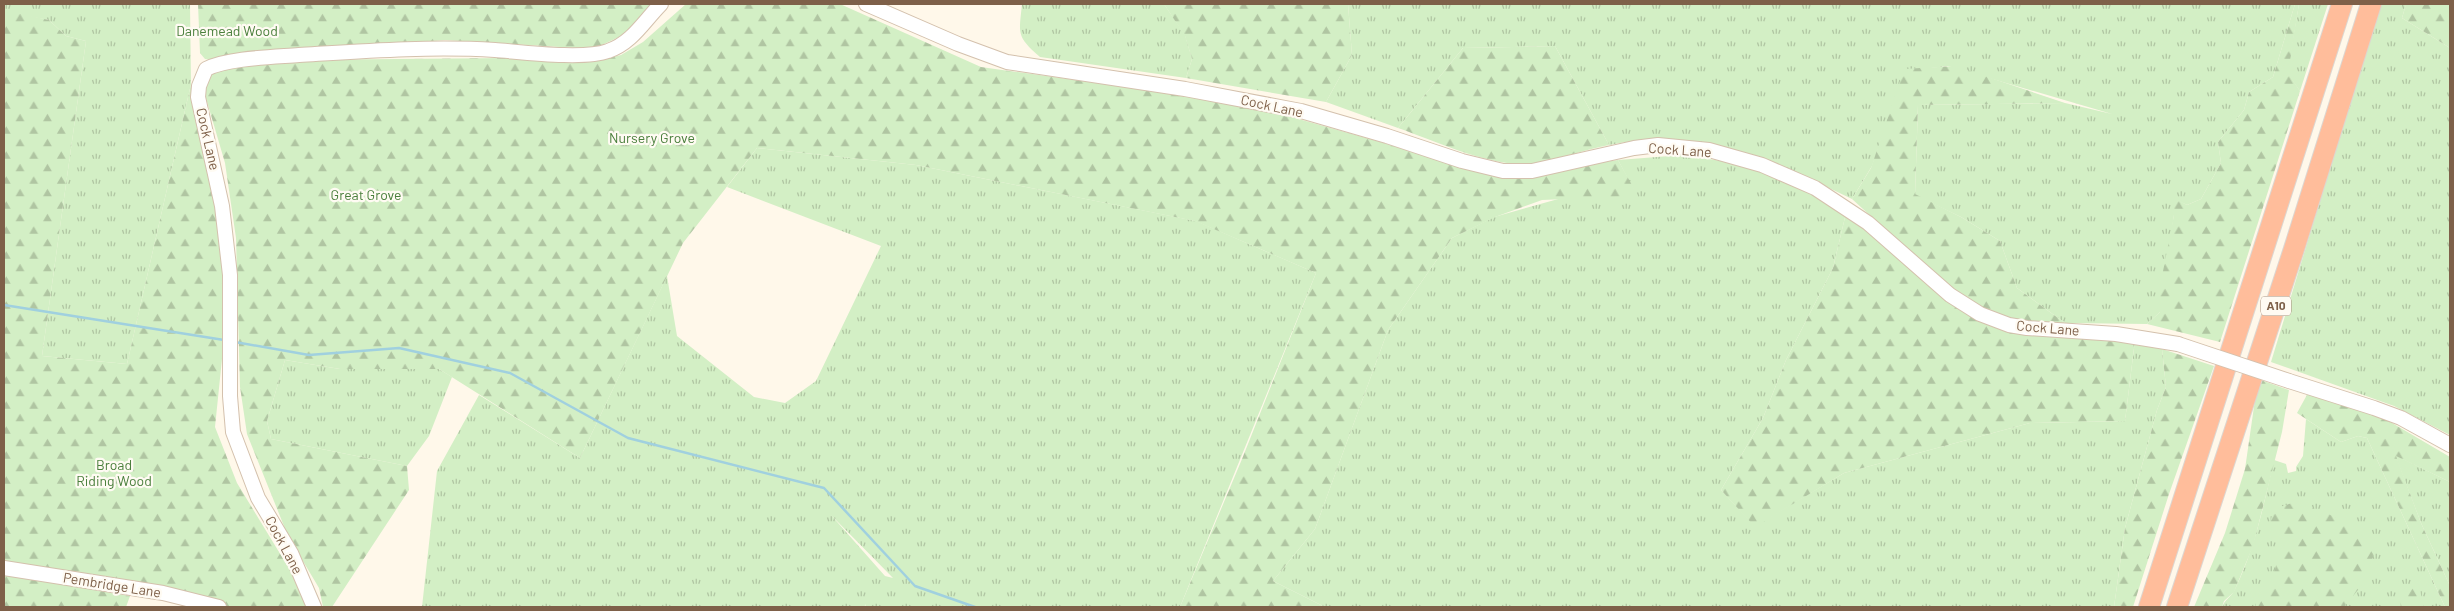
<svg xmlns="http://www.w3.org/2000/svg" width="2454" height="611" viewBox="0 0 2454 611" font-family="Barlow,sans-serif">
  <defs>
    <pattern id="grass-tufts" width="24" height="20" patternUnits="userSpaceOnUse" patternTransform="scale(1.25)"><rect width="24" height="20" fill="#d3efc5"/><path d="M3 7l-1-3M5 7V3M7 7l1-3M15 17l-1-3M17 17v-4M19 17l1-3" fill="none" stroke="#b0c5a2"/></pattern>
    <pattern id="forest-firs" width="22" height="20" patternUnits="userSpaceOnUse" patternTransform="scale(1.25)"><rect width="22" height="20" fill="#d3efc5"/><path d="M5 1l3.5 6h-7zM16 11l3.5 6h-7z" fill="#b0c5a2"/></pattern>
  </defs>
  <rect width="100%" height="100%" fill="#fff8ea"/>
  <g fill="url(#grass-tufts)" fill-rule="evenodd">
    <polygon points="4,4 190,4 191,84 127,364 42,356 86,41 66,36 49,20 5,12"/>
    <path d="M1022,4H1164L1185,35L1192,59L1186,78L1040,57C1016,36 1019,34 1022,4Z"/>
    <path d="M1348,4H2295L2273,77L2249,92L2244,110L2218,142L2221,163L2201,199L2187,205L2174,199V215L2160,312L2147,324L2065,323L2017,288L2000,241L1961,217L1915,195L1918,105L2065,103L2112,114L1948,66L1905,71L1872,166L1852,199C1776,162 1696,126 1609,145L1555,46L1463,48L1398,128L1326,102L1352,55Z"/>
    <polygon points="2299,4 2328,4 2300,91 2287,73"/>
    <polygon points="2380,4 2406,4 2402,18 2450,48 2450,435 2394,406 2271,362"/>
    <path d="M757,148L916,165L1196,221L1316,273L1180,607H865L866,604L864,607H422L437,471L479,395L580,458L667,276L677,336L754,397L785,403L816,381L881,246L727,187ZM831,515L893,578L885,576Z"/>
    <polygon points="1683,155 1747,165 1816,193 1846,213 1833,268 1786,360 1763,418 1721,490 1755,526 1844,473 2030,423 2125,421 2135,340 2162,349 2166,387 2157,410 2125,528 2114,607 1325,607 1273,581 1315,529 1388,330 1452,238 1494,217 1569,196 1637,196 1618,160"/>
    <polygon points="285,360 340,369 439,369 452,377 429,436 407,466 271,439 267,421"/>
    <path d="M2306,419L2341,442L2358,436L2367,438L2445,607H2222C2225,599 2232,596 2235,589C2255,548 2264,504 2274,460L2286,464L2288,473L2296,471V467L2303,456Z"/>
    <polygon points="2395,455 2450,482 2450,586 2421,523"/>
  </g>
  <g fill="url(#forest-firs)">
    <polygon points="198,4 654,4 641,19 619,37 593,49 445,40 272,53 212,60 205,59 200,53"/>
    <polygon points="686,4 840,4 981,67 1154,91 1266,110 1384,143 1468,170 1508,177 1534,178 1569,167 1618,160 1638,196 1542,200 1495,217 1452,238 1388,330 1315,529 1273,581 1325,607 1180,607 1242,459 1316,273 1195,221 916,165 757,148 683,243 580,458 439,369 340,369 285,360 267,421 271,439 407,466 409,490 332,607 323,607 319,588 288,536 247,434 240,387 236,238 225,163 203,88 213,73 224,66 283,60 524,58 595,61 621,55 643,42"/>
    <polygon points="1164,4 1348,4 1352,55 1326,102 1186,78 1192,59 1185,36"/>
    <polygon points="2295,4 2299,4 2288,73 2300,91 2220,342 2147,324 2160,312 2157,302 2174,215 2174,198 2187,205 2201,199 2221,163 2218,142 2244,110 2249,92 2273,77"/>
    <polygon points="2406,4 2450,4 2450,48 2402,18"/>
    <polygon points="4,10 49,20 66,36 86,41 42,356 127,364 191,84 217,219 226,287 222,359 215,427 237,483 290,570 308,607 231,607 4,563"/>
    <path d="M1555,46L1609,145C1584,150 1560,159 1535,163C1496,170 1436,141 1398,128L1463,48Z"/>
    <polygon points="1955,66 2065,103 1918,105 1915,194 1961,217 2000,241 2017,288 2065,323 2022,322 1975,306 1940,279 1852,199 1871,168 1904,69"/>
    <polygon points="1846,213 1981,320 2135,340 2125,421 2030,423 1844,473 1755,527 1721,490 1763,418 1786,360 1833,268"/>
    <polygon points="2162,349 2214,366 2169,494 2133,607 2114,607 2125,528 2157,410 2166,387"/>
    <polygon points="2258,379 2289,390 2282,432 2253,546 2234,592 2224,601 2222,607 2194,607 2225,533 2245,469"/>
    <polygon points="2308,393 2387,420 2450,457 2450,482 2396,456 2421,523 2450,586 2450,607 2445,607 2367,438 2358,436 2341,442 2297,413"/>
    <polygon points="2292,503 2322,511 2359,528 2375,552 2362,585 2344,607 2256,607 2256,601 2273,577 2283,539 2268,529 2274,509"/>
    <polygon points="4,574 20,577 130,596 126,607 4,607"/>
    <polygon points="2417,578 2424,607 2401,607 2399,598"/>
  </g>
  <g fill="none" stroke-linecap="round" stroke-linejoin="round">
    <g stroke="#a0d0df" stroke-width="2.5">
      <polyline points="4,305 224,340"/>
      <polyline points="235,342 309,355 399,348 510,373 628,438 824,488 915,586 975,607"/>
    </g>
    <defs>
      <g id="minor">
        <polyline points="866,4 958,44 1007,62 1185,89 1301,111 1387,136 1462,161 1503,171 1532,171 1634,148 1658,145 1709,150 1762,165 1815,188 1868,223 1950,295 1980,314 2009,325 2027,328 2116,334 2178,344"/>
        <polyline points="2289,381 2374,408 2401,418 2450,445"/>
        <polyline points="4,568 163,593 219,607"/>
        <path d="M314,607L291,553L258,498L233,432L230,396V275L222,206L198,97L199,86L206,69C227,58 274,57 299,55C364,51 429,46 495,50C522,52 584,60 608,51C632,43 644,21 661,4"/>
      </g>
      <g id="highway">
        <polyline points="2149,607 2342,4"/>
        <polyline points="2177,607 2294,249 2371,4"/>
      </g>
    </defs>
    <use href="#minor" stroke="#d4c1ad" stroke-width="16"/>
    <use href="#highway" stroke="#ddd6d0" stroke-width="22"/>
    <use href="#minor" stroke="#fff" stroke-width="14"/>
    <use href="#highway" stroke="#ffbd9b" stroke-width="20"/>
    <defs>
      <polyline id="minor-bridge" points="2178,344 2289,381"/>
    </defs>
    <use href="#minor-bridge" stroke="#d4c1ad" stroke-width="16" stroke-linecap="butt"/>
    <use href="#minor-bridge" stroke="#fff" stroke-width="14"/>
  </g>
  <g text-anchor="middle" stroke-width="4.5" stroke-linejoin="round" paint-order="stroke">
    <rect fill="#fffbf3" stroke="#a58e7c" stroke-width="1" x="2261" y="296.5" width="30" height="19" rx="4"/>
    <g font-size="12" font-weight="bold" fill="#7e6049">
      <text x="2276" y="310">A10</text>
    </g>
    <g font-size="14" fill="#4a7f3c" stroke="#fffbf3">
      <text x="227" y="36">Danemead Wood</text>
      <text x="652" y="143">Nursery Grove</text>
      <text x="366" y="200">Great Grove</text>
      <text x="114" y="470">Broad<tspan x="114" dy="16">Riding Wood</tspan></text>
    </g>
    <g font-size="14" fill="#7e6049" stroke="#fffbf3">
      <text transform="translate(1272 106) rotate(12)" y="5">Cock Lane</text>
      <text transform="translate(208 139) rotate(77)" y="5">Cock Lane</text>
      <text transform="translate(1680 150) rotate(4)" y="5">Cock Lane</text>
      <text transform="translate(2048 328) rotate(5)" y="5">Cock Lane</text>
      <text transform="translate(284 545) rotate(62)" y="5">Cock Lane</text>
      <text transform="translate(112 585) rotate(9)" y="5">Pembridge Lane</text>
    </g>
  </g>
  <rect width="2454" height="611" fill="none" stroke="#7e6049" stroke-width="10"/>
</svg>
